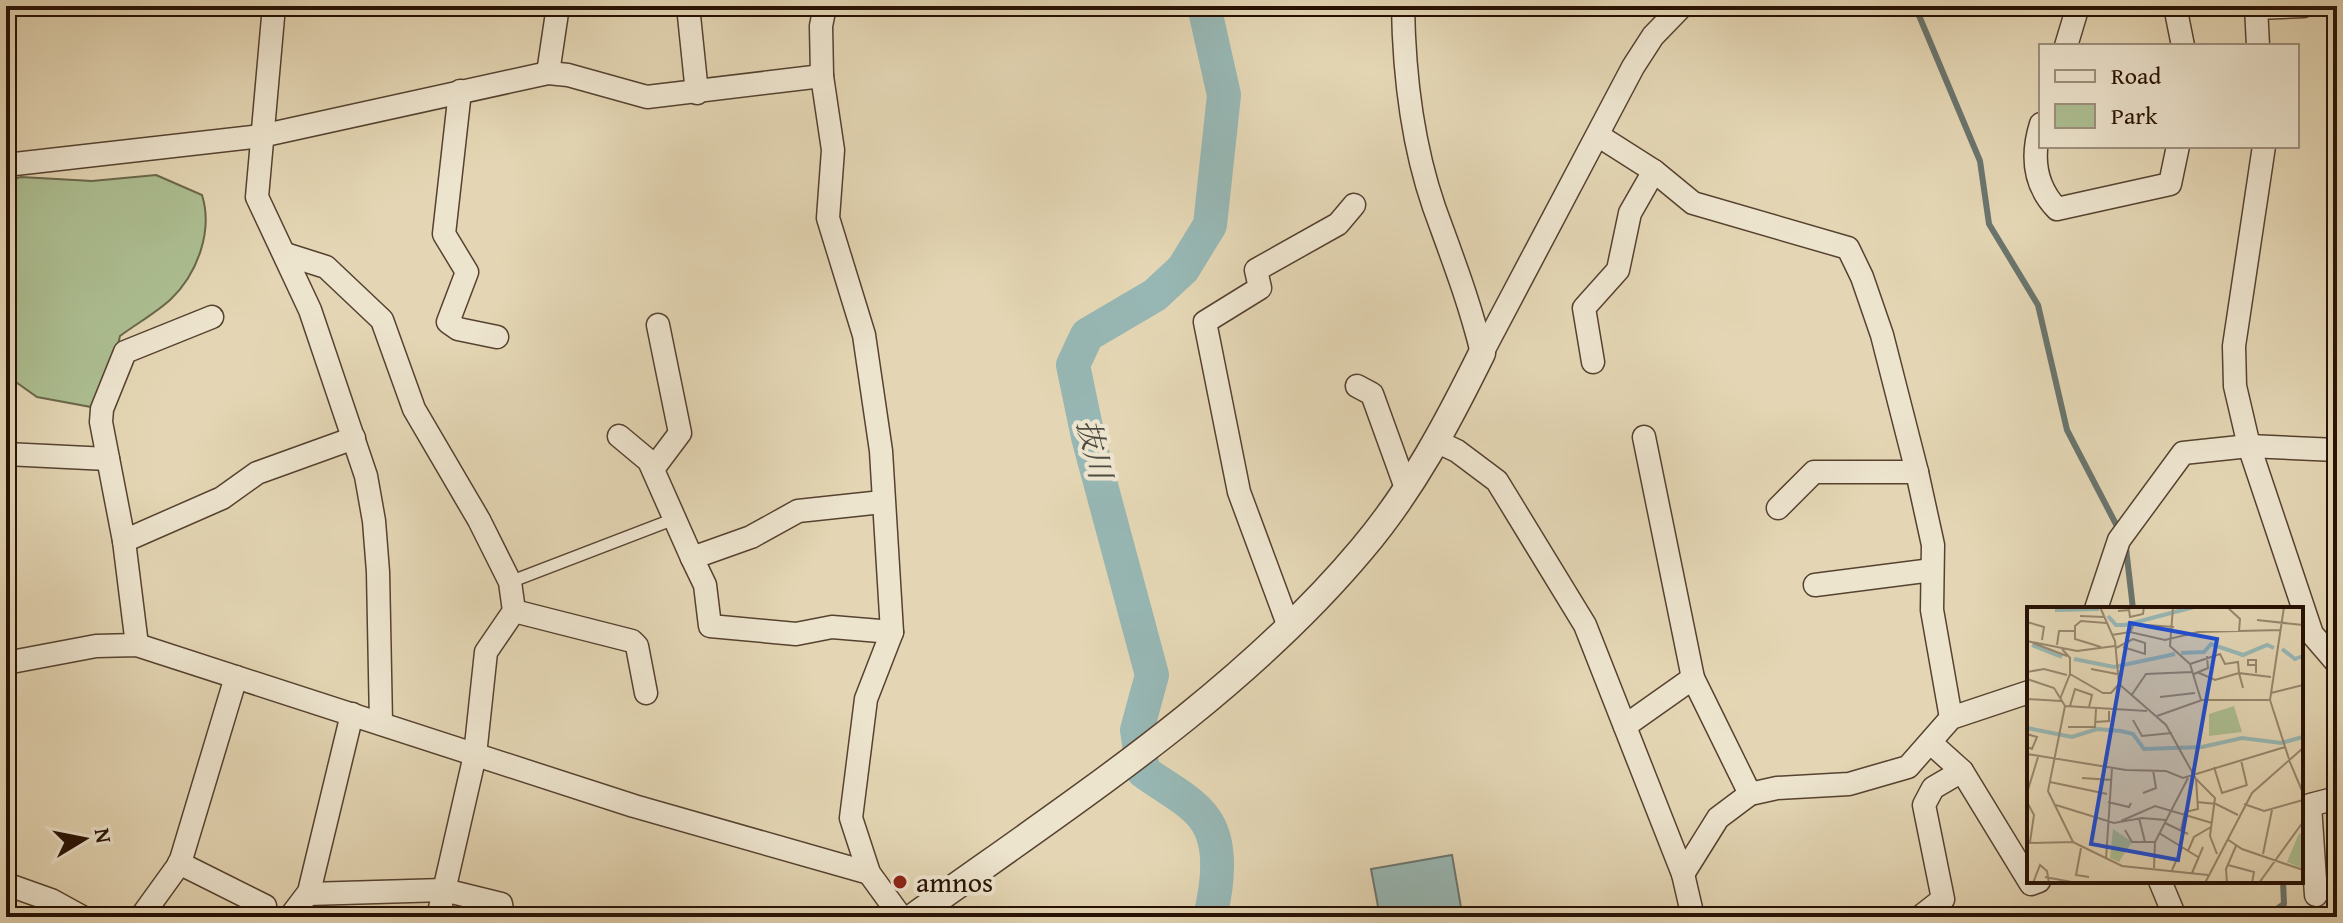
<svg xmlns="http://www.w3.org/2000/svg" width="2343" height="923" viewBox="0 0 2343 923" font-family="'Gentium Book Plus','Noto Serif JP',serif">
  <rect width="100%" height="100%" fill="#e4d6b4"/>
  <filter id="stains"><feTurbulence type="fractalNoise" baseFrequency=".0025" numOctaves="4"/><feColorMatrix values="0 0 0 0 .2 0 0 0 0 .09 0 0 0 0 .02 0 0 0 .5 -.17"/></filter>
  <radialGradient id="worn" r=".72"><stop offset=".6" stop-color="#630" stop-opacity="0"/><stop offset="1" stop-color="#630" stop-opacity=".3"/></radialGradient>
  <path fill="#adbf92" stroke="#6a684b" stroke-width="2" d="M156,175L202,195C213,230 198,273 171,299C156,313 136,324 120,336L102,409L37,397L6,375V181L21,177L92,181Z"/>
  <polygon fill="#97b7b4" stroke="#6a756e" stroke-width="2" points="1452,855 1462,913 1380,917 1371,869"/>
  <g fill="none" stroke-linecap="round" stroke-linejoin="round">
    <g stroke="#6a756e" stroke-width="6">
      <polyline points="1915,6 1980,161 1989,224 2038,305 2067,430 2119,530"/>
      <polyline points="2126,548 2133,609"/>
      <polyline points="2265,917 2284,904 2283,881"/>
    </g>
    <path stroke="#97b7b4" stroke-width="34" d="M1204,6L1224,95L1210,225L1183,269L1155,295L1087,335L1073,365L1088,437L1152,675L1137,730L1143,771C1161,785 1190,799 1204,818C1224,844 1217,888 1210,917"/>
    <defs>
      <polyline id="service" points="510,582 674,519"/>
      <g id="minor">
        <polyline points="274,6 257,197 310,310 366,476 374,521 378,572 381,723"/>
        <polyline points="688,6 697,93"/>
        <polyline points="825,6 821,26 822,76 833,150 828,218 864,335 881,451 892,632 866,699 851,818 869,873 901,917"/>
        <path d="M1403,6C1404,73 1412,143 1434,207C1452,257 1469,300 1482,353"/>
        <polyline points="2175,6 2183,46"/>
        <polyline points="2256,6 2258,46"/>
        <polyline points="2335,6 2337,11"/>
        <polyline points="2256,8 2303,6"/>
        <polyline points="2066,46 2078,6"/>
        <polyline points="548,73 558,6"/>
        <polyline points="460,91 444,234 467,272 448,322 458,329 497,337"/>
        <path d="M2041,124C2031,156 2034,185 2057,209L2170,184L2178,146"/>
        <polyline points="1599,136 1654,171 1693,203 1848,248 1862,277 1882,335 1917,472 1933,545 1932,610 1951,718"/>
        <polyline points="2264,146 2234,346 2235,386 2249,446 2312,634 2337,663"/>
        <polyline points="6,165 261,136 548,73 568,75 647,97 822,76"/>
        <polyline points="285,254 326,267 382,320 414,409 479,520 510,582 514,611 486,652 475,755 438,917"/>
        <polyline points="1482,353 1633,67 1653,36 1682,6"/>
        <polyline points="1593,362 1584,308 1618,270 1630,213 1654,171"/>
        <polyline points="1357,386 1372,394 1406,488"/>
        <polyline points="619,436 649,461 692,558 751,537 798,511 882,502"/>
        <polyline points="1644,437 1693,678 1750,794"/>
        <polyline points="1438,442 1457,451 1497,481 1585,625 1683,874 1693,917"/>
        <polyline points="6,454 108,459"/>
        <polyline points="653,469 680,433 658,325"/>
        <polyline points="1778,508 1814,472 1917,472"/>
        <polyline points="124,541 101,422 102,409 125,352 212,317"/>
        <polyline points="692,558 705,585 710,626 796,634 832,627 892,632"/>
        <polyline points="1815,585 1932,570"/>
        <polyline points="2096,609 2119,540 2183,453 2249,446 2337,450"/>
        <polyline points="514,611 632,641 637,646 646,693"/>
        <polyline points="1289,627 1239,492 1205,322 1260,288 1256,270 1338,224 1354,205"/>
        <polyline points="137,645 124,541 222,498 257,473 354,438"/>
        <polyline points="6,663 96,646 137,645 634,806 869,873"/>
        <polyline points="1625,726 1693,678"/>
        <polyline points="1932,744 1962,771 2031,884 2039,881"/>
        <polyline points="179,863 265,906"/>
        <polyline points="1683,874 1718,818 1750,794 1777,788 1849,784 1908,767 1951,718 2029,692"/>
        <polyline points="2160,881 2175,917"/>
        <polyline points="6,884 51,900 82,917"/>
        <polyline points="308,894 444,890 501,904 503,917"/>
        <polyline points="2316,895 2310,805 2337,798"/>
        <polyline points="141,917 180,863 236,677"/>
        <polyline points="290,917 309,892 352,714"/>
        <polyline points="1920,917 1943,899 1924,805 1933,788 1962,771"/>
      </g>
      <path id="tertiary" d="M913,917C1067,806 1239,696 1362,549C1412,490 1448,422 1482,353"/>
    </defs>
    <use href="#service" stroke="#564230" stroke-width="14"/>
    <use href="#minor" stroke="#564230" stroke-width="25"/>
    <use href="#tertiary" stroke="#564230" stroke-width="29"/>
    <use href="#service" stroke="#ede4ce" stroke-width="11"/>
    <use href="#minor" stroke="#ede4ce" stroke-width="22"/>
    <use href="#tertiary" stroke="#ede4ce" stroke-width="26"/>
  </g>
  <circle fill="#8f2418" stroke="#ede4ce" stroke-width="3" cx="900" cy="882" r="8"/>
  <g text-anchor="middle" stroke-width="8" stroke-linejoin="round" paint-order="stroke">
    <g font-size="28" fill="#271104" stroke="#ede4ce" text-anchor="start">
      <text x="916" y="892">amnos</text>
    </g>
    <g font-size="30" font-style="italic" fill="#4e4b42" stroke="#ede4ce">
      <text transform="translate(1094 449) rotate(76)" y="10">抜川</text>
    </g>
  </g>
  <g transform="translate(2027 607)">
    <rect width="276" height="276" fill="#e4d6b4"/>
    <path d="M207,99L215,125L182,129V107ZM86,222L105,235L92,255L83,251ZM272,226L276,229V262L260,255Z" fill="#adbf92"/>
    <path fill="none" stroke="#97b7b4" stroke-width="4" d="M28,3L72,2M81,9L89,18H98L167,0M5,38L35,50M255,42L268,52L276,49M154,46L177,45L184,37L216,48L240,38L247,41M47,52L87,60L148,47M0,121L45,130L70,122L94,124L106,127L117,142L175,140L215,131L254,136L276,130"/>
    <path fill="none" stroke="#98876e" stroke-width="2" d="M73,0L88,34L92,77L139,118L169,172L188,191L183,229L190,247M146,0L143,39L163,57L174,93M200,0L213,12L212,24M257,0L243,93L262,152M91,4L102,3L103,10L116,7L117,0M53,9L77,10M230,13L276,18M0,15L17,20L15,33M103,25L107,17L147,20M85,28L103,25L138,33L171,25L253,23M0,34L50,44L88,39M6,36L40,49M30,38L32,24H47M74,40L48,32V19L54,14L79,16M89,41L106,32L118,36V47L96,40M163,57L193,47L198,57L211,55L212,66L244,70M64,62L90,67M0,65L17,62L40,68M170,65L188,73L212,66L216,81M229,66V53H221V58H229M43,67L76,86H84L92,77M167,67L181,61L180,49M0,72L27,81L38,99L21,184L46,235M244,86L276,78M104,89L119,67L165,65M133,90L168,86M0,92L34,94M33,92L43,67V51L35,42M38,99L120,104M43,99L48,82L65,88L62,100M130,109L175,93H242M106,113L115,129L145,126M68,115L82,114V104M41,120H68L69,102M0,127L10,130L5,142L0,140M0,147L99,163L139,164L156,171L258,140M214,153L220,179M262,153L276,186M187,160L195,186L220,178M55,171L85,173M23,175L80,187M0,186L11,150M116,186L129,181L126,163M0,195L7,208L3,235M81,195L102,200L104,196M170,195L189,197L211,208M217,197L237,204L276,193M29,198L87,216L115,211L139,213M112,211L118,235H128M94,214L128,199L185,216M138,216L161,227M98,223L105,235H118M154,223L158,205L171,202L169,172M132,226L171,250M200,232L215,242L276,263M0,236L46,235L95,259L181,268M54,241L49,268L62,270M161,244L167,230L184,220M236,247L245,203M79,252L85,161M201,258L227,265L225,276M127,261L128,235L161,171M145,263L155,241M165,266L176,240M18,270L50,276M6,276L13,258L20,264L22,276M178,276L225,186L276,141M200,276L199,262L209,239M232,276L276,215"/>
    <path fill="#1d4ed8" fill-opacity="0.15" stroke="#1d4ed8" stroke-width="4" d="M103,16L190,32L151,253L64,237Z"/>
    <rect width="276" height="276" fill="none" stroke="#271104" stroke-width="4"/>
  </g>
  <rect width="2343" height="923" fill="none" stroke="#e4d6b4" stroke-width="32"/>
  <rect x="8" y="8" width="2327" height="907" fill="none" stroke="#271104" stroke-width="4"/>
  <rect x="16" y="16" width="2311" height="891" fill="none" stroke="#271104" stroke-width="2"/>
  <rect x="2039" y="44" width="260" height="104" fill="#ede4ce" stroke="#9e907d" stroke-width="2"/>
  <rect x="2055" y="70" width="40" height="12" fill="#ede4ce" stroke="#9e907d" stroke-width="2"/>
  <text x="2111" y="84" font-size="24" fill="#271104">Road</text>
  <rect x="2055" y="104" width="40" height="24" fill="#adbf92" stroke="#9e907d" stroke-width="2"/>
  <text x="2111" y="124" font-size="24" fill="#271104">Park</text>
  <g transform="translate(84 839) rotate(80)" stroke="#ede4ce" stroke-width="6" paint-order="stroke">
  <path d="M0-6L14 30L0 20L-14 30Z" fill="#271104"/>
  <text y="-12" font-size="22" font-weight="bold" text-anchor="middle" fill="#271104">N</text>
  </g>
  <rect width="100%" height="100%" filter="url(#stains)"/>
  <rect width="100%" height="100%" fill="url(#worn)"/>
</svg>
